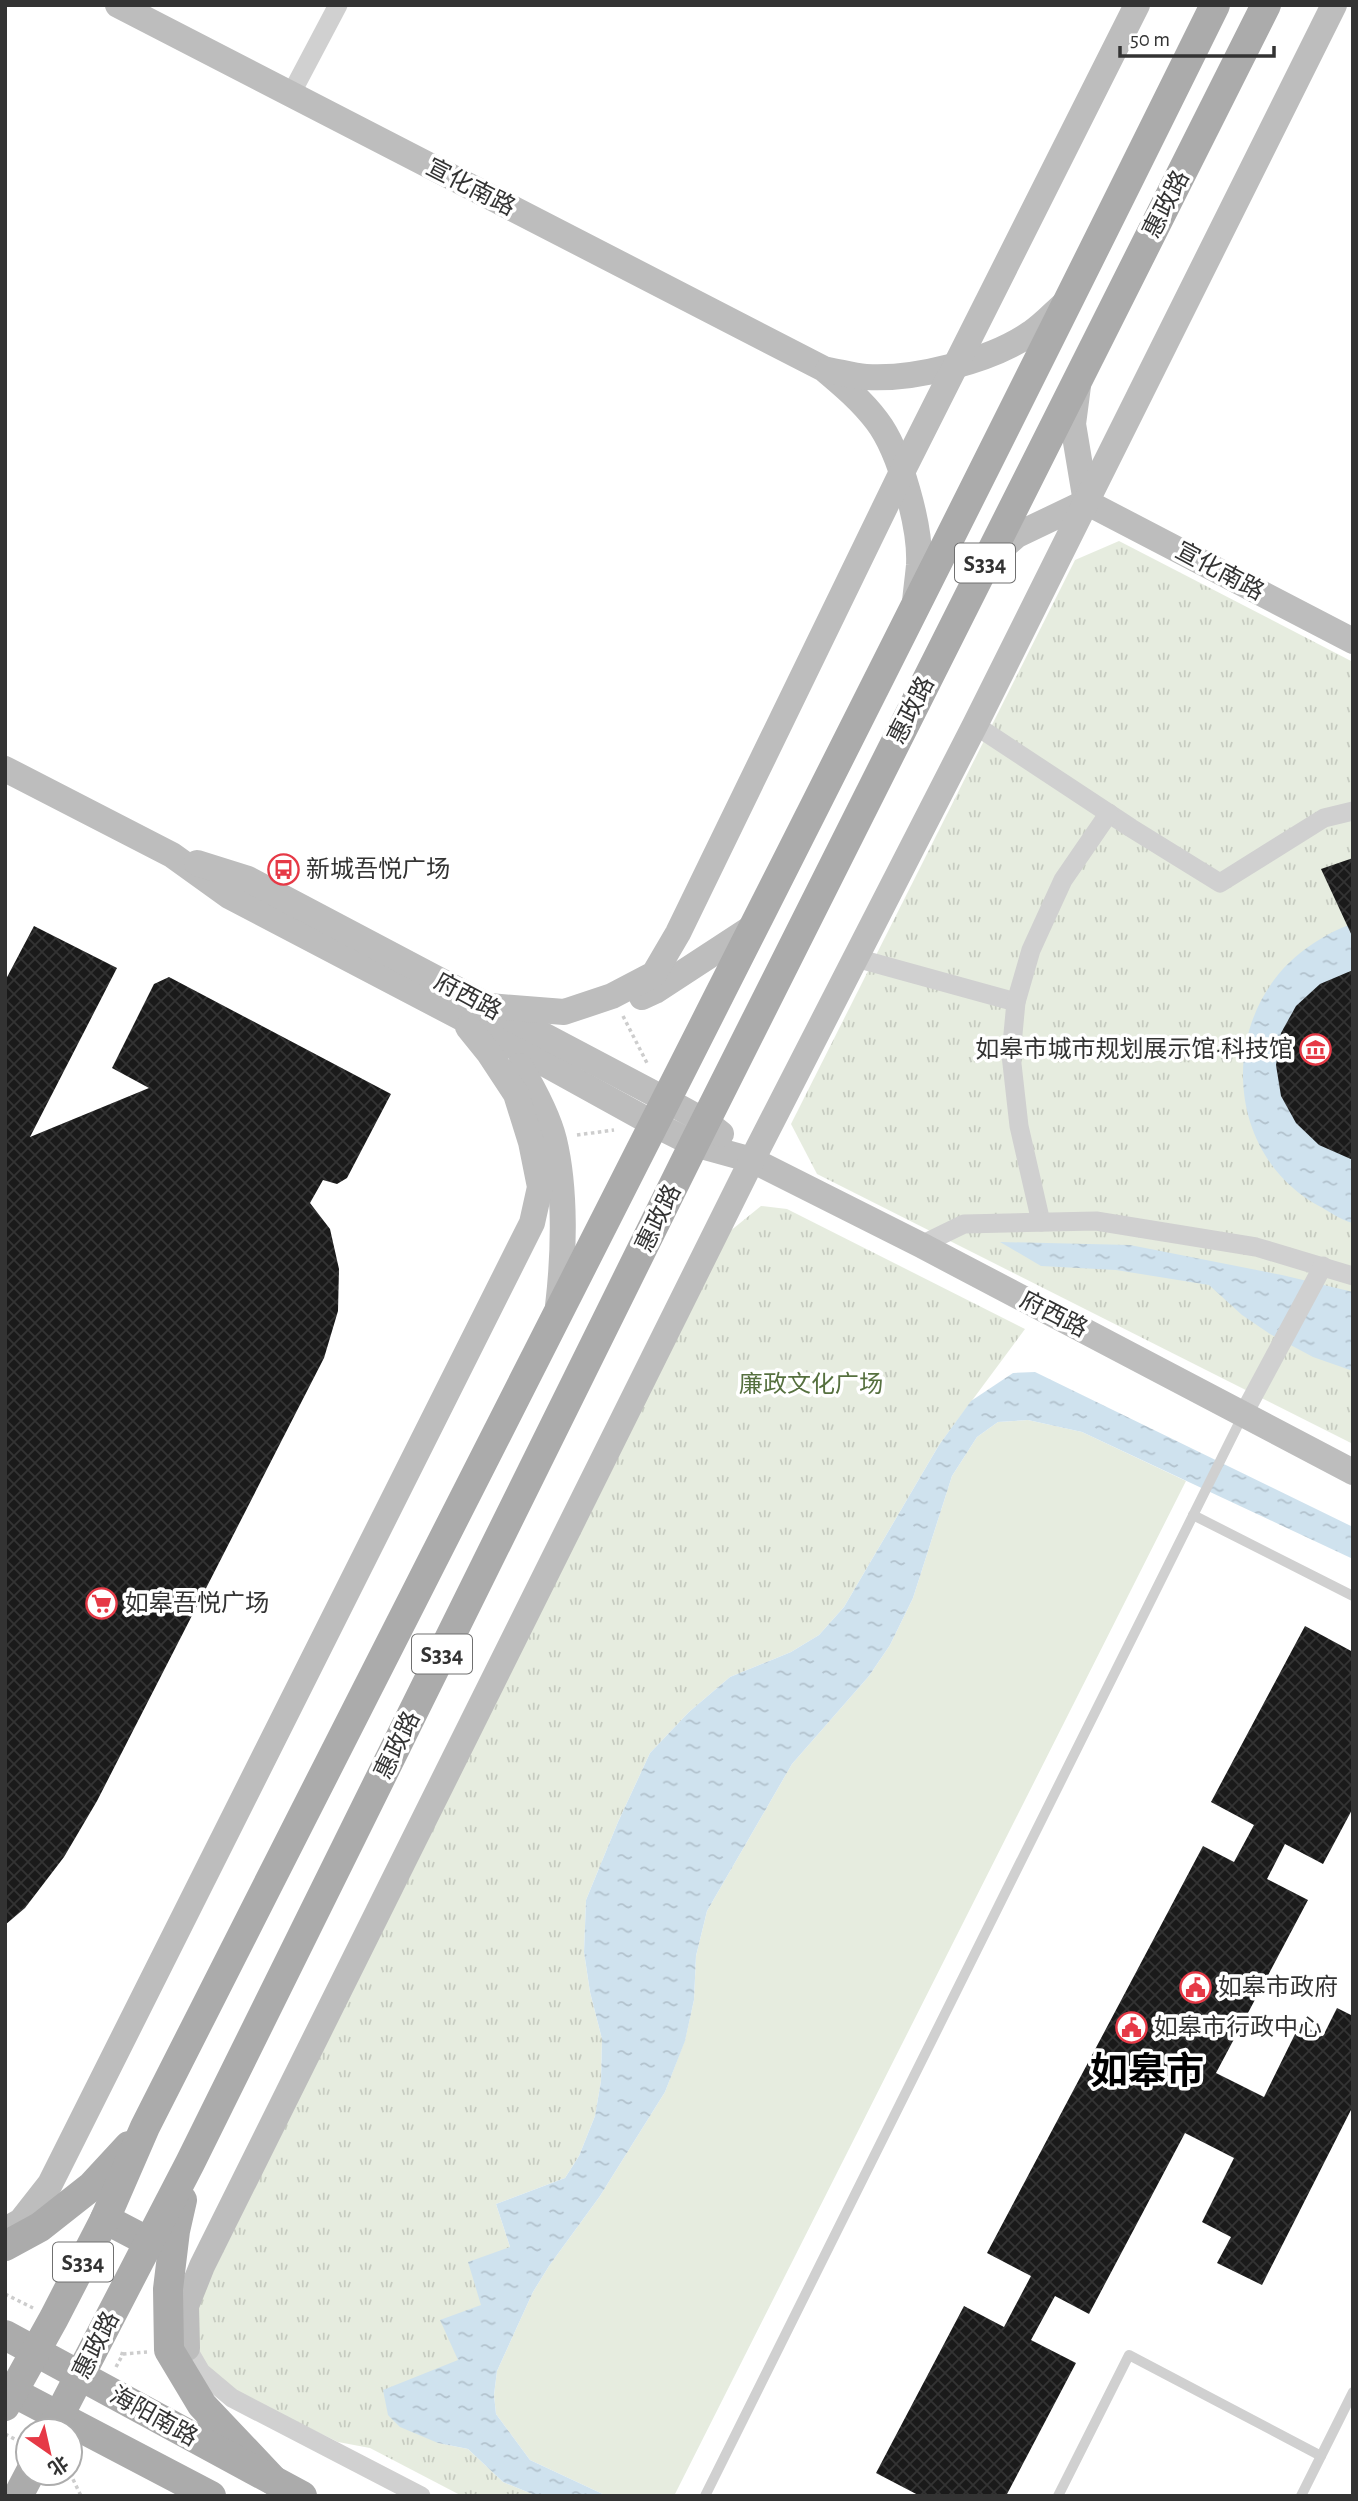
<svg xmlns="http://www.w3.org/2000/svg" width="1358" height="2501" viewBox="0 0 1358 2501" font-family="'Alegreya Sans','Noto Sans SC',sans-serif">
  <defs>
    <pattern id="park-tufts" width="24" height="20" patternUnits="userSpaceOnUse" patternTransform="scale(1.75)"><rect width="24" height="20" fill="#e6ecdf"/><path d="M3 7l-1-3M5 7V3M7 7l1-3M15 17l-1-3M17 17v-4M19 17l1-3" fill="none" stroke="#c6cbc0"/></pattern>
    <pattern id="water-ripples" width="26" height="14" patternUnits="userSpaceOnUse" patternTransform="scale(1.75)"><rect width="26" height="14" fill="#cfe2ee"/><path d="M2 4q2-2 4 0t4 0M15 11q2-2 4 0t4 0" fill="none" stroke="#b2c2cd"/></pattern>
    <pattern id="building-cross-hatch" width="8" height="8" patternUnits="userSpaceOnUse" patternTransform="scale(1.75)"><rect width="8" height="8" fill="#1a1a1a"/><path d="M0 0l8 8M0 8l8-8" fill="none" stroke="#333"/></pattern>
  </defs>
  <rect width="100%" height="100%" fill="#fff"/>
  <polygon fill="#e6ecdf" points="1028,1420 1082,1432 1186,1481 674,2496 607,2496 530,2460 496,2414 494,2395 497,2371 533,2292 549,2266 600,2196 665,2092 685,2040 694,2000 696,1956 707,1911 792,1764 869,1676 890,1645 913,1598 952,1476 977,1437 998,1422"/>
  <g fill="url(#park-tufts)">
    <polygon points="1119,541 1353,662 1353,1444 817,1174 791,1124 1075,560"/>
    <polygon points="761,1206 787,1209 1025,1329 939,1445 844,1607 819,1635 791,1652 730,1677 689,1712 650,1753 618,1822 586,1900 584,1952 590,1992 602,2039 601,2081 595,2116 579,2156 565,2178 496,2204 510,2247 481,2305 458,2360 438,2443 468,2449 503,2482 537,2496 462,2496 370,2448 338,2442 218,2383 192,2341 193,2312 729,1232"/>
  </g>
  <g fill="url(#water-ripples)">
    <path d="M1353,924V1223C1341,1220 1330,1212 1319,1206C1218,1151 1219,1003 1314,943C1327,935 1338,928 1353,924Z"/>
    <polygon points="1000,1242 1130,1245 1282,1275 1353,1292 1353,1371 1313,1357 1270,1334 1242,1315 1209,1285 1116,1270 1041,1266"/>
    <polygon points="1035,1372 1353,1527 1353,1559 1082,1432 1028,1420 998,1422 977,1437 952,1476 913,1598 890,1645 869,1676 792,1764 707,1911 696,1956 694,2000 685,2041 665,2092 600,2196 549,2266 533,2292 497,2371 494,2395 496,2414 530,2460 607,2496 537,2496 503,2482 468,2449 438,2443 400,2427 388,2415 383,2390 458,2360 440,2320 481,2305 468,2262 510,2247 496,2204 565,2178 579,2156 595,2116 601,2081 602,2039 590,1992 584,1952 586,1900 618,1822 650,1753 689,1712 730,1677 791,1652 819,1635 844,1607 939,1445 971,1401 1013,1373"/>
  </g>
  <g fill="url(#building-cross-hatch)">
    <polygon points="1353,858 1353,938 1321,869"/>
    <polygon points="34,926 117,968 30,1137 149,1088 112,1068 154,984 169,977 391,1094 347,1178 337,1184 323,1180 310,1203 330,1229 339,1269 338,1311 324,1358 97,1801 64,1857 25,1908 5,1925 5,981"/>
    <polygon points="1353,970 1353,1160 1319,1145 1296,1123 1281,1096 1276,1065 1281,1033 1296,1006 1320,984"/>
    <polygon points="1305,1626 1353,1652 1353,1808 1323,1864 1285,1844 1267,1879 1308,1900 1216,2073 1264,2097 1300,2024 1323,2036 1337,2008 1353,2016 1353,2106 1262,2285 1217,2263 1231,2237 1202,2222 1234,2158 1185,2133 1089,2314 1055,2296 1031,2340 1076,2363 1006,2496 920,2496 876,2473 964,2306 1004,2327 1031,2276 987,2253 1203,1846 1234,1862 1254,1825 1211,1802"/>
  </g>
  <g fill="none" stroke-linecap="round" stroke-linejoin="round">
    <g stroke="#cdcdcd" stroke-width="3.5" stroke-dasharray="3.5 3.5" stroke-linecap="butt">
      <polyline points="623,1016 648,1065"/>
      <polyline points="577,1135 614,1130"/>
      <polyline points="5,2294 33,2308"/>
      <polyline points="123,2354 147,2352"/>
      <polyline points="116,2367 123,2354 120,2353"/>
      <polyline points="5,2434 28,2446"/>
      <polyline points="70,2473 81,2496"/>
    </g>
    <g stroke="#d0d0d0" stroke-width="10">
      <polyline points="1193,1515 1353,1596"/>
      <polyline points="705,2496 1243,1415"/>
      <polyline points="1058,2496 1129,2355 1321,2456"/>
      <polyline points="1301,2496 1353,2392"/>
    </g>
    <g stroke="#d0d0d0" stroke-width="19">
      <polyline points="291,94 338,5"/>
      <polyline points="975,725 1131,828 1220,883 1324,818 1353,811"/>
      <polyline points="856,958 1016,1002"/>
      <polyline points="1041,1222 1019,1126 1011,1055 1016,1002 1031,950 1063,880 1109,813"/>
      <polyline points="921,1245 964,1224 1096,1221 1256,1247 1353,1276"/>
      <polyline points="1244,1413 1323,1266"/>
      <polyline points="187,2348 201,2372 232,2398 421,2496"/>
    </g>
    <g stroke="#bdbdbd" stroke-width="26">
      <path d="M118,5L824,369C843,385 862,401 877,421C900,451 921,527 919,565C918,577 916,590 915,602"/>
      <path d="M828,370C840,372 853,376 866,377C914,380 991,361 1031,333C1043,325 1053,314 1064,304"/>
      <polyline points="1078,386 1073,424 1086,502"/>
      <polyline points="1086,502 1353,641"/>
      <polyline points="989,559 1017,535 1086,502"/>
      <polyline points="5,769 172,855 229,896 460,1017 654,1124 694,1144 752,1160 921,1245 1353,1472"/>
      <polyline points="197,863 248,879 666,1100 706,1122 721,1134"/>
      <polyline points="642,997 655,991 756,925"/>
      <polyline points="489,1006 564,1012 612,996 654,974 678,933 902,472 1137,5"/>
      <path d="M520,1066C533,1088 548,1115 554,1140C566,1190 564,1255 558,1306"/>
      <polyline points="5,2230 21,2221 50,2184 532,1223 540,1187 531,1142 516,1094 489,1053 468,1027"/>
      <polyline points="187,2348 186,2306 202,2266 752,1160 975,725 1334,5"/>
    </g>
    <g stroke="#ababab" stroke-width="30">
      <polyline points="182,2200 175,2231 168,2289 169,2350 202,2405 273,2480"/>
      <polyline points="105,2219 149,2242"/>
      <polyline points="5,2246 40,2227 92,2186 129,2146"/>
      <polyline points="5,2335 302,2496"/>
      <polyline points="5,2388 211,2496"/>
      <path d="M5,2406L54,2318L105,2219L145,2127C503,1420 864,716 1215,5"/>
      <polyline points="51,2431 190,2163 694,1144 1266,5"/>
      <polyline points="18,2496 30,2473"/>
    </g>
  </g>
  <defs>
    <symbol id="bus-ring" viewBox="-11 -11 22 22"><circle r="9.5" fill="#fff" stroke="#e63946" stroke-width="1.5"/><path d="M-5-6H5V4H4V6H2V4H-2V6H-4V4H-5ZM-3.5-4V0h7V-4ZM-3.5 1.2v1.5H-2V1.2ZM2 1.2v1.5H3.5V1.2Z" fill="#e63946"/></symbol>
    <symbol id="museum-ring" viewBox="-11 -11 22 22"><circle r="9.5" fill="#fff" stroke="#e63946" stroke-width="1.5"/><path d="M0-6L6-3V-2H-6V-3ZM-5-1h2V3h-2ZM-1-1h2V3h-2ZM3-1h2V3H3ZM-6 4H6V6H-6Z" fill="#e63946"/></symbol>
    <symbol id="supermarket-ring" viewBox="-11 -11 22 22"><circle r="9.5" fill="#fff" stroke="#e63946" stroke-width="1.5"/><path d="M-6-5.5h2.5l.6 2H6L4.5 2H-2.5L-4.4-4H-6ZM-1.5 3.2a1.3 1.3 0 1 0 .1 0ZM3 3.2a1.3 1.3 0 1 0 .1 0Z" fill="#e63946"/></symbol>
    <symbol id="civic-ring" viewBox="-11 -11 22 22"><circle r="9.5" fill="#fff" stroke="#e63946" stroke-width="1.5"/><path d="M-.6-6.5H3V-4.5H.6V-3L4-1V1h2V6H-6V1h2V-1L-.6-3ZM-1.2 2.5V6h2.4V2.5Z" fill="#e63946"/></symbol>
  </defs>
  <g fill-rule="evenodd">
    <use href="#bus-ring" x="266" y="852" width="35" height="35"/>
    <use href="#museum-ring" x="1298" y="1032" width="35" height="35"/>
    <use href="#supermarket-ring" x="84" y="1586" width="35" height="35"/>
    <use href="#civic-ring" x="1178" y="1970" width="35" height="35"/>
    <use href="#civic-ring" x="1114" y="2010" width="35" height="35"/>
  </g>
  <g text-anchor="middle" stroke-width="7" stroke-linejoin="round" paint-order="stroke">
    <g fill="#fff" stroke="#707070" stroke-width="2">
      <rect x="955" y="543.5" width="60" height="39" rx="5"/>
      <rect x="412" y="1634.5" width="60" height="39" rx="5"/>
      <rect x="53" y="2242.5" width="60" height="39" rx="5"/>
    </g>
    <g font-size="23" font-weight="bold" fill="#333">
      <text x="985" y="571">S334</text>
      <text x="442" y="1662">S334</text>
      <text x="83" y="2270">S334</text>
    </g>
    <g font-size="24" fill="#333" stroke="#fff">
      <text transform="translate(471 187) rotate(27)" y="8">宣化南路</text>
      <text transform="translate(1166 204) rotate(-63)" y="8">惠政路</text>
      <text transform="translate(1220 571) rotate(28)" y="8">宣化南路</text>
      <text transform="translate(911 710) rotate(-63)" y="8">惠政路</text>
      <text transform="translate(468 996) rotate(28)" y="8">府西路</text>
      <text transform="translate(658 1218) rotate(-64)" y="8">惠政路</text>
      <text transform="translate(1054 1314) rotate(27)" y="8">府西路</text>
      <text transform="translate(397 1745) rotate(-64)" y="8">惠政路</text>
      <text transform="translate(96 2345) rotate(-63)" y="8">惠政路</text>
      <text transform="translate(154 2416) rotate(29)" y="8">海阳南路</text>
    </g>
    <g font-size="24" fill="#333" stroke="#fff" text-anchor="start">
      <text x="306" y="877">新城吾悦广场</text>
      <text x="1293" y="1057" text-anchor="end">如皋市城市规划展示馆·科技馆</text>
      <text x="125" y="1611">如皋吾悦广场</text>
      <text x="1218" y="1995">如皋市政府</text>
      <text x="1154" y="2035">如皋市行政中心</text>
    </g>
    <g font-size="24" fill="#56703f" stroke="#fff">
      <text x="811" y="1392">廉政文化广场</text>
    </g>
    <g font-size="38" font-weight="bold" fill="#000" stroke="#fff">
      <text x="1147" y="2084">如皋市</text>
    </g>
  </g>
  <rect width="1358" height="2501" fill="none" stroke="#333333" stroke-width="14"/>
  <g transform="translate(49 2452) rotate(146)"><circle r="33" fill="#ffffff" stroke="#adadad" stroke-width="2"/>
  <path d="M0-5L12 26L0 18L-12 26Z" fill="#e63946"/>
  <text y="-10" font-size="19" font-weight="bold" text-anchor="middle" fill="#333333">北</text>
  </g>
  <path d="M1120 46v10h154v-10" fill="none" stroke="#333333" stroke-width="3.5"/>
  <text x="1130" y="46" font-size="21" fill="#333333" stroke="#ffffff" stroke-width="5" paint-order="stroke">50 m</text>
</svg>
